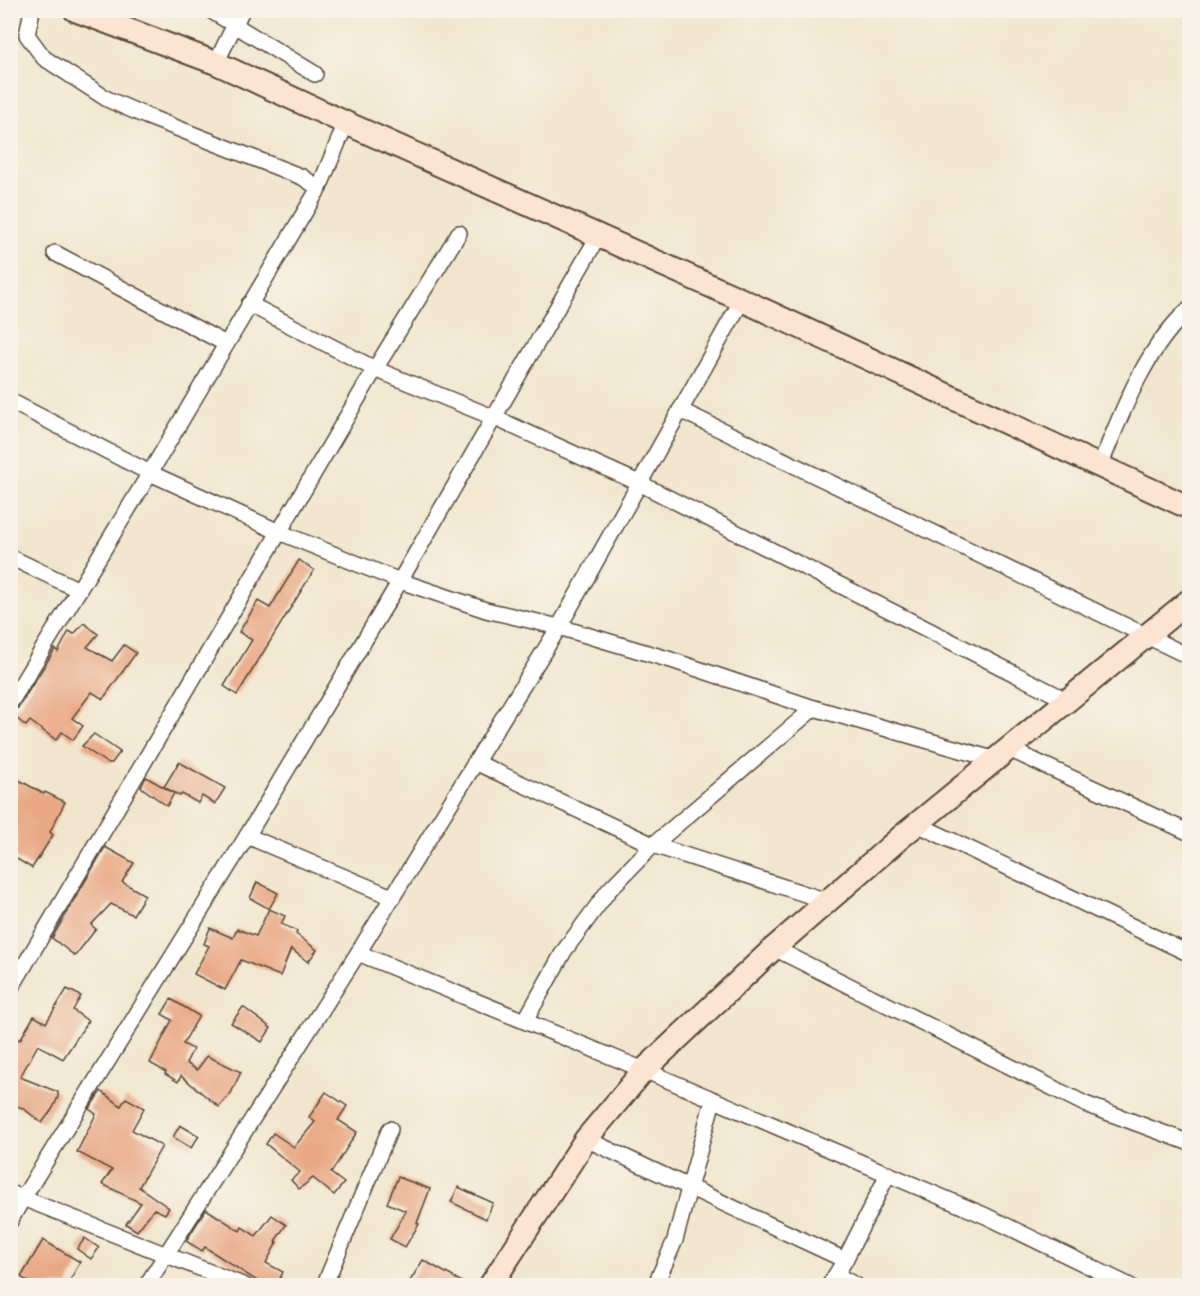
<svg xmlns="http://www.w3.org/2000/svg" width="1200" height="1296" viewBox="0 0 1200 1296" font-family="Cardo,serif">
  <rect width="100%" height="100%" fill="#f7f3e8"/>
  <filter id="ink" filterUnits="userSpaceOnUse"><feTurbulence type="fractalNoise" baseFrequency=".0167" numOctaves="2"/><feDisplacementMap in="SourceGraphic" scale="12" xChannelSelector="R" yChannelSelector="G"/><feConvolveMatrix kernelMatrix="1 2 1 2 8 2 1 2 1" color-interpolation-filters="sRGB"/></filter>
  <filter id="wash" filterUnits="userSpaceOnUse"><feTurbulence type="fractalNoise" baseFrequency=".008" numOctaves="4" result="noise"/><feDisplacementMap in="SourceGraphic" scale="24" xChannelSelector="R" yChannelSelector="G"/><feGaussianBlur stdDeviation="1.35" result="paint"/><feColorMatrix in="noise" values="0 0 0 0 0 0 0 0 0 0 0 0 0 0 0 0 0 1.4 0 .05"/><feComposite in="paint" operator="in"/></filter>
  <g filter="url(#wash)">
    <rect width="100%" height="100%" fill="#f1e6cd"/>
    <g id="blocks">
      <g fill="#e9a985">
        <polygon points="299,560 314,570 237,695 224,686 252,640 239,632 258,601 270,608"/>
        <polygon points="84,623 98,634 87,647 112,661 124,645 136,653 103,699 92,692 72,718 83,726 73,740 62,732 56,740 30,721 26,726 10,713 18,708 55,649 58,652 69,631 74,634"/>
        <polygon points="94,734 120,752 112,763 107,763 82,746"/>
        <polygon points="179,762 225,788 215,804 202,796 198,803 182,794 180,796 164,787"/>
        <polygon points="10,775 44,794 45,792 65,802 50,832 53,835 32,868 10,855"/>
        <polygon points="146,777 174,793 167,806 141,787"/>
        <polygon points="105,847 134,863 122,882 145,895 133,915 111,904 91,925 96,929 75,956 52,938"/>
        <polygon points="257,882 278,893 269,909 250,898"/>
        <polygon points="269,909 285,916 281,924 297,931 296,934 317,950 308,962 291,949 280,976 241,960 225,990 194,974 209,946 204,944 210,928 233,938 237,929 256,936"/>
        <polygon points="67,989 81,996 73,1010 88,1021 63,1059 38,1045 20,1077 58,1092 58,1097 53,1108 42,1123 24,1109 10,1103 10,1035 20,1040 34,1016 46,1023"/>
        <polygon points="171,999 199,1016 183,1044 193,1049 186,1063 197,1070 207,1056 241,1072 231,1093 219,1107 181,1076 178,1082 165,1074 166,1072 150,1063 172,1020 162,1014"/>
        <polygon points="243,1007 271,1028 262,1042 231,1023"/>
        <polygon points="101,1091 121,1106 126,1098 144,1108 132,1130 162,1146 139,1187 169,1208 165,1214 154,1209 137,1231 126,1224 141,1203 102,1184 112,1170 77,1152 96,1114 89,1109"/>
        <polygon points="326,1092 347,1106 338,1120 357,1132 331,1173 344,1183 334,1195 313,1178 299,1189 291,1180 300,1172 266,1144 273,1133 294,1147 315,1122 309,1117"/>
        <polygon points="180,1125 199,1136 191,1148 173,1137"/>
        <polygon points="398,1177 430,1189 417,1223 419,1224 405,1247 390,1239 406,1211 387,1203"/>
        <polygon points="458,1187 493,1203 486,1219 451,1202"/>
        <polygon points="206,1209 240,1231 242,1227 256,1236 272,1215 286,1225 275,1241 277,1242 266,1263 283,1272 276,1286 255,1286 257,1281 205,1247 202,1251 186,1241"/>
        <polygon points="85,1238 99,1248 91,1259 77,1249"/>
        <polygon points="43,1240 80,1262 67,1286 35,1286 21,1277"/>
        <polygon points="423,1260 469,1286 407,1286"/>
      </g>
    </g>
  </g>
  <g filter="url(#ink)">
    <use href="#blocks" fill-opacity="0" stroke="#564638" stroke-width="1.5"/>
    <g fill="none" stroke-linecap="round" stroke-linejoin="round">
      <defs>
        <g id="street">
          <polyline points="210,10 315,74"/>
          <polyline points="216,63 242,10"/>
          <polyline points="319,188 346,123"/>
          <polyline points="55,253 226,344"/>
          <polyline points="249,304 375,369 495,418 639,483 1068,701"/>
          <polyline points="10,401 150,473 279,532 400,581 486,610 559,627 671,660 814,708 996,760"/>
          <polyline points="680,410 1190,657"/>
          <path d="M1100,466C1123,410 1144,350 1190,308"/>
          <polyline points="10,557 79,590"/>
          <polyline points="10,703 150,473 319,188 302,177 146,116 107,99 44,58 27,35 32,10"/>
          <polyline points="1009,749 1190,833"/>
          <polyline points="475,762 653,845 827,901"/>
          <polyline points="917,824 1190,954"/>
          <polyline points="247,836 392,897"/>
          <polyline points="774,948 1085,1104 1190,1143"/>
          <polyline points="358,953 644,1070 986,1216 1130,1286"/>
          <polyline points="10,990 375,369 459,233"/>
          <polyline points="525,1021 564,951 609,890 653,845 814,708"/>
          <polyline points="586,1139 845,1260"/>
          <polyline points="10,1193 245,1286"/>
          <polyline points="10,1221 23,1198 247,836 400,581 599,235"/>
          <polyline points="836,1275 857,1286"/>
          <polyline points="146,1286 358,953 559,627 742,300"/>
          <polyline points="324,1286 390,1129"/>
          <polyline points="655,1286 675,1240 713,1100"/>
          <polyline points="829,1286 845,1260 888,1174"/>
        </g>
        <g id="secondary">
          <polyline points="75,10 216,63 346,123 742,300 1190,508"/>
          <polyline points="490,1286 586,1139 644,1070 774,948 901,837 1190,600"/>
        </g>
      </defs>
      <use href="#street" stroke="#564638" stroke-width="18"/>
      <use href="#secondary" stroke="#564638" stroke-width="26"/>
      <use href="#street" stroke="#fff" stroke-width="15"/>
      <use href="#secondary" stroke="#fde4d0" stroke-width="22"/>
    </g>
  </g>
  <rect width="1200" height="1296" fill="none" stroke="#f7f3e8" stroke-width="36"/>
</svg>
